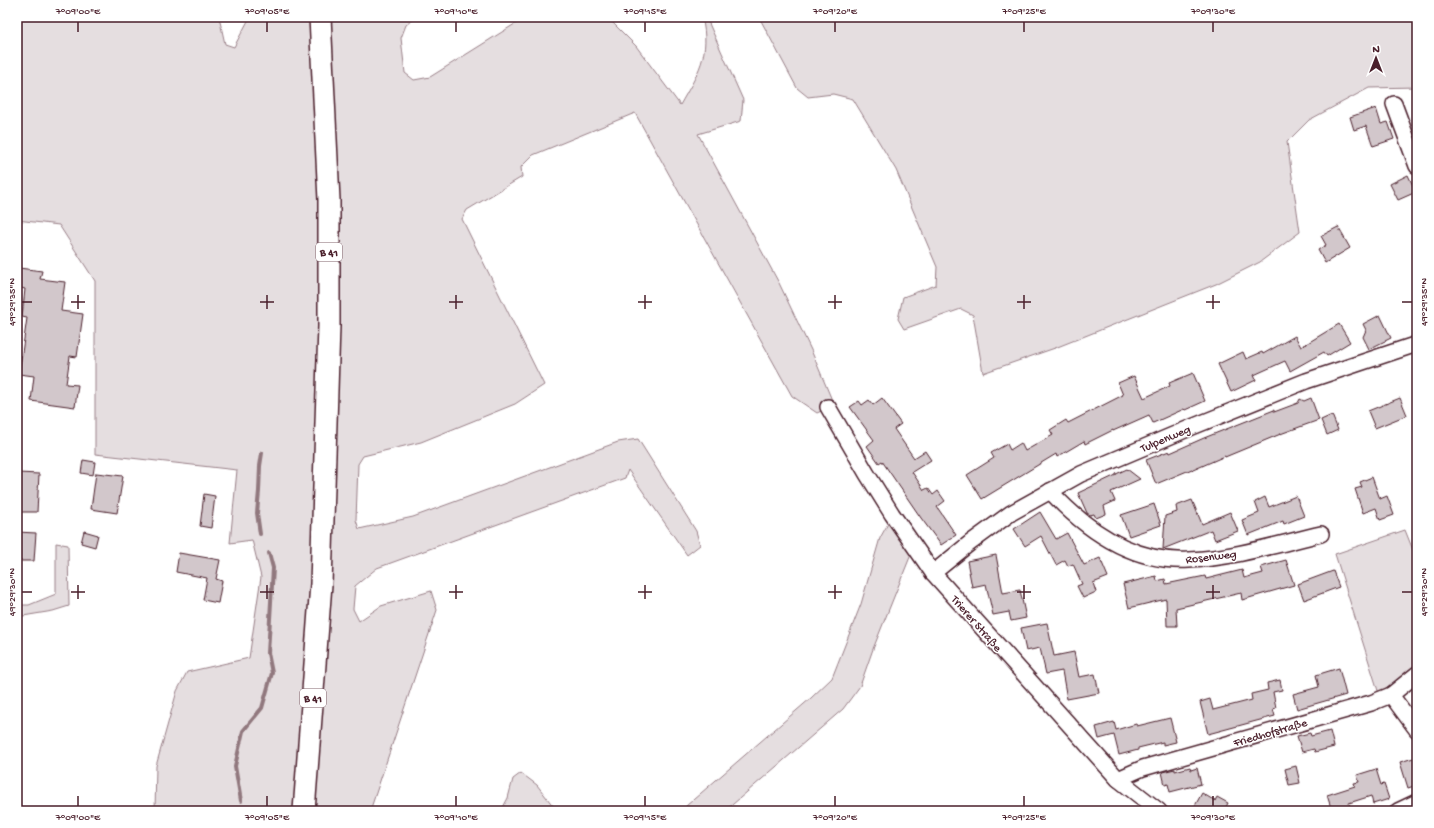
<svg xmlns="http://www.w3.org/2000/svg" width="1434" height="828" viewBox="0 0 1434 828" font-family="'Gochi Hand',sans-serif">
  <rect width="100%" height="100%" fill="#fff"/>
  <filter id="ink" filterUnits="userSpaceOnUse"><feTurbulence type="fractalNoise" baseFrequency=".025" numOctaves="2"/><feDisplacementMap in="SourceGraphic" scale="8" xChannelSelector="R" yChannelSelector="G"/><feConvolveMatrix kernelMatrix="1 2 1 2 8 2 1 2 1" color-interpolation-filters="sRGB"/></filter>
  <g filter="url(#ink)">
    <g fill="#e5dee0" stroke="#987e86">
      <path d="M17,17H219L225,44L234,47L250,17H416L406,25L401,38L405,73L414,80L430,77L526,17H607L636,46L680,105C698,73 711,55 702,17L707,19L743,100L741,121L698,134L779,283L811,350L834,405L817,413L792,396L635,113L533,155L521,167L522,177L467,210L462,219L544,385L515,404L421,442L363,456L358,464L356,520L359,529L413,517L618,442L638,439L696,531L700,545L687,555L628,470L625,478L377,568L355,586L353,609L359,621L381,606L431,591L437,610L370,811H155L156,766L177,691L187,672L249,658L261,577L252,540L230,543L237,470L95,454V281L59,225L17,220Z"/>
      <polygon points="759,17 1417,17 1417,87 1369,88 1309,120 1287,142 1300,232 1260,262 1216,284 1055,348 983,373 973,315 961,309 904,329 898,319 903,297 936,285 937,267 896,170 853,99 833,94 808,97 797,88"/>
      <polygon points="890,520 912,552 873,649 860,686 843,709 725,811 689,811 686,806 811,698 832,678 861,604 880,538"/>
      <polygon points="1405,530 1417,560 1417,668 1397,684 1379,694 1335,554"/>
      <polygon points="56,543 68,545 69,606 53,611 17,617 17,605 29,605 56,594"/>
      <polygon points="521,773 537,785 557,811 501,811 508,798 513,779"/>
    </g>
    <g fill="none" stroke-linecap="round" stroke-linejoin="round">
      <g stroke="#91787e" stroke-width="4">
        <polyline points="260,534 257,513 259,491 260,466 262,453"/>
        <polyline points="241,801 235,766 243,731 262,708 272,673 268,653 273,568 269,553"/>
      </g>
    </g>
    <g fill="#d2c7cb" stroke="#4a1f2b">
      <polygon points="1376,108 1381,124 1388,122 1394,139 1373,146 1366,126 1354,130 1350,117"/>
      <polygon points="1408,175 1416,192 1398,200 1390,184"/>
      <polygon points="1338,227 1350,248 1325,263 1318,250 1326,245 1321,236"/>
      <polygon points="19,268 42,271 40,279 65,282 61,311 83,314 77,357 70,356 66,384 78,385 75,407 31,401 34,376 19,374 27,318 22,317 25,289 17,287"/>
      <polygon points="1380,315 1391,338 1369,349 1363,337 1366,330 1363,324"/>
      <polygon points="1339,324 1350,342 1327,356 1324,352 1290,371 1285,361 1254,375 1256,380 1231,392 1218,364 1243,352 1246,359 1262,352 1263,354 1295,336 1301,347"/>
      <polygon points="1193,373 1205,401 1185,410 1184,409 1153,423 1149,415 1113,431 1113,430 1085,444 1084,441 1057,457 1056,454 982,499 967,475 994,458 991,453 1007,444 1010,450 1021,443 1025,451 1053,435 1050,430 1066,420 1068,423 1123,395 1118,383 1134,376 1144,398 1170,386 1169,383"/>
      <polygon points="882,398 901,424 894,429 914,458 925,451 931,460 912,472 924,490 928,488 933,495 938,491 945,501 937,507 956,535 941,545 921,518 882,461 879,463 867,446 874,440 850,407 859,401 862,405 869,400 873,405"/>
      <polygon points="1311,398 1319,420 1283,433 1225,457 1225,456 1193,470 1192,469 1156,484 1146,460 1169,451 1170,453 1204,438 1274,410 1274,412 1298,403 1300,399 1304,401"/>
      <polygon points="1400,398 1407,415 1375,428 1368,411"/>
      <polygon points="1332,415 1338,430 1327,435 1321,420"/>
      <polygon points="83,460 95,462 93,475 81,473"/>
      <polygon points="1127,469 1140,479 1111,492 1115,501 1104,506 1106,514 1096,518 1094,514 1090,515 1087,513 1078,493 1116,475 1116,474"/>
      <polygon points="18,473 39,474 37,512 17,512"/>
      <polygon points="96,473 123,476 117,513 91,509"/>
      <polygon points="1372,477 1380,499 1387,496 1394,515 1380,520 1376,508 1363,513 1355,489 1362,487 1360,482"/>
      <polygon points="204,494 215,496 211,528 200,526"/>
      <polygon points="1296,496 1304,516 1284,524 1283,521 1248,535 1242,520 1259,513 1255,502 1265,497 1269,507"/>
      <polygon points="1192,500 1202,524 1230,512 1238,531 1215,540 1211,530 1163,549 1165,516 1177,512 1176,506"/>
      <polygon points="1154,504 1161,525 1129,536 1121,515"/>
      <polygon points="1040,512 1056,539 1067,533 1084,565 1100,558 1108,577 1093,583 1096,592 1083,598 1077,586 1082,584 1073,564 1068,566 1065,560 1056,565 1041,536 1025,546 1014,529"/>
      <polygon points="84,531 98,535 95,547 81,543"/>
      <polygon points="17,532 36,533 34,561 17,561"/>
      <polygon points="179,553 220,560 216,579 222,581 218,603 203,600 207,578 176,572"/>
      <polygon points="996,555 1003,593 1020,590 1026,618 1011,621 1009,612 993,615 986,584 972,587 967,561"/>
      <polygon points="1286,560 1294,585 1242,600 1241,593 1176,608 1177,626 1167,626 1166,599 1129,608 1123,584 1156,576 1157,581 1165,579 1166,584 1205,576 1206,579 1242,570 1244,578 1263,573 1261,567"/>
      <polygon points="1333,571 1339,587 1304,600 1298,584"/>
      <polygon points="1047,623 1054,656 1074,652 1079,677 1095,674 1099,693 1067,699 1062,671 1046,674 1040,648 1026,651 1021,628"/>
      <polygon points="1339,668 1346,695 1297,709 1293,694 1319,687 1316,675"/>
      <polygon points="1280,680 1282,690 1273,692 1276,708 1273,709 1275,716 1208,734 1200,702 1210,699 1213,710 1252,700 1251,694 1268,690 1267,683"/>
      <polygon points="1170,718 1176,742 1163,745 1163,742 1138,748 1138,750 1119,755 1114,735 1099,739 1096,727 1114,722 1116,730 1136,724 1137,726"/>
      <polygon points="1330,731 1334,747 1315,752 1314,749 1302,752 1297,736 1310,733 1311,736"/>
      <polygon points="1417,757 1417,785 1408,788 1400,762"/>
      <polygon points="1296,766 1300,783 1289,785 1285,769"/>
      <polygon points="1190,767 1191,770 1197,768 1201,784 1170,792 1168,784 1165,785 1162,772 1175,769 1175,771"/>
      <polygon points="1376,769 1381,785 1384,784 1389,799 1373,804 1371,796 1349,803 1351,811 1332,811 1327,795 1355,786 1354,783 1359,782 1357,775"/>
      <polygon points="1202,793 1215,801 1217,797 1228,803 1226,807 1233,811 1192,811"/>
    </g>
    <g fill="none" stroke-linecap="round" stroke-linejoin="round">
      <defs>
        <g id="minor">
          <polyline points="1394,104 1417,166"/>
          <polyline points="828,407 867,474 892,514 933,573 1118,779 1159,811"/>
          <path d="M1050,491C1086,530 1133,563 1189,560C1234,558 1278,544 1321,534"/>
          <polyline points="933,573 970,543 1011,513 1081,474 1192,427 1306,381 1417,344"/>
          <polyline points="1391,695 1417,730"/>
          <polyline points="1118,779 1143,768 1371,703 1391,695 1417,674"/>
          <polyline points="1398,811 1417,802"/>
        </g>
        <polyline id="highway" points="304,811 321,584 329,326 329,200 320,17"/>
      </defs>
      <use href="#minor" stroke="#4a1f2b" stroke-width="18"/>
      <use href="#highway" stroke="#4a1f2b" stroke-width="24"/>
      <use href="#minor" stroke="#fff" stroke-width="15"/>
      <use href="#highway" stroke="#fff" stroke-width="21"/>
    </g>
  </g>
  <path fill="none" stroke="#4a1f2b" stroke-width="1.5" d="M78,22V32M267,22V32M456,22V32M645,22V32M835,22V32M1024,22V32M1213,22V32M78,295V309M267,295V309M456,295V309M645,295V309M835,295V309M1024,295V309M1213,295V309M22,302H32M71,302H85M260,302H274M449,302H463M638,302H652M828,302H842M1017,302H1031M1206,302H1220M1402,302H1412M78,585V599M267,585V599M456,585V599M645,585V599M835,585V599M1024,585V599M1213,585V599M22,592H32M71,592H85M260,592H274M449,592H463M638,592H652M828,592H842M1017,592H1031M1206,592H1220M1402,592H1412M78,796V806M267,796V806M456,796V806M645,796V806M835,796V806M1024,796V806M1213,796V806"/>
  <g text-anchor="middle" stroke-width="3" stroke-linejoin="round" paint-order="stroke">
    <g fill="#fff" stroke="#80626b" stroke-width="1">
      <rect x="316" y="243" width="26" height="18" rx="3"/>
      <rect x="300" y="689" width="26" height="18" rx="3"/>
    </g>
    <g font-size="11" font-weight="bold" fill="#4a1f2b">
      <text x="329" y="256">B 41</text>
      <text x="313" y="702">B 41</text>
    </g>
    <g font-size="12" fill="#4a1f2b" stroke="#fff">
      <text transform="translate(1165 438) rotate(-23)" y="4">Tulpenweg</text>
      <text transform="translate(1211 556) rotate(-7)" y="4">Rosenweg</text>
      <text transform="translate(977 623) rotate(49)" y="4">Trierer Straße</text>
      <text transform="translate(1270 732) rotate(-16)" y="4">Friedhofstraße</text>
    </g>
  </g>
  <rect width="1434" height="828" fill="none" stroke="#fff" stroke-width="44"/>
  <g transform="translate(1376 58)" stroke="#ffffff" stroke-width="3" paint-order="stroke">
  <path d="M0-3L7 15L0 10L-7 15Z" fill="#4a1f2b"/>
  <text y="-6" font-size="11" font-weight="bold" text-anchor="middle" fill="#4a1f2b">N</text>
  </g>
  <rect x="22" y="22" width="1390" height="784" fill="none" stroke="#4a1f2b" stroke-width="1.5"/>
  <g font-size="10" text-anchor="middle" fill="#4a1f2b">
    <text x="78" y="14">7°09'00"E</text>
    <text x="267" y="14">7°09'05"E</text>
    <text x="456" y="14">7°09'10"E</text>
    <text x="645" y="14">7°09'15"E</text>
    <text x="835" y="14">7°09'20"E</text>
    <text x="1024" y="14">7°09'25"E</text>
    <text x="1213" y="14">7°09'30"E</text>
    <text transform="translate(11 302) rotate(-90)" y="4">49°29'35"N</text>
    <text transform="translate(1423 302) rotate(-90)" y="4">49°29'35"N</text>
    <text transform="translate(11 592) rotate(-90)" y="4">49°29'30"N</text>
    <text transform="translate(1423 592) rotate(-90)" y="4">49°29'30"N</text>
    <text x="78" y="820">7°09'00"E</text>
    <text x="267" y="820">7°09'05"E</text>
    <text x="456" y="820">7°09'10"E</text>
    <text x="645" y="820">7°09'15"E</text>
    <text x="835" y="820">7°09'20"E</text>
    <text x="1024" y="820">7°09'25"E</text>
    <text x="1213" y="820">7°09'30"E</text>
  </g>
</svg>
